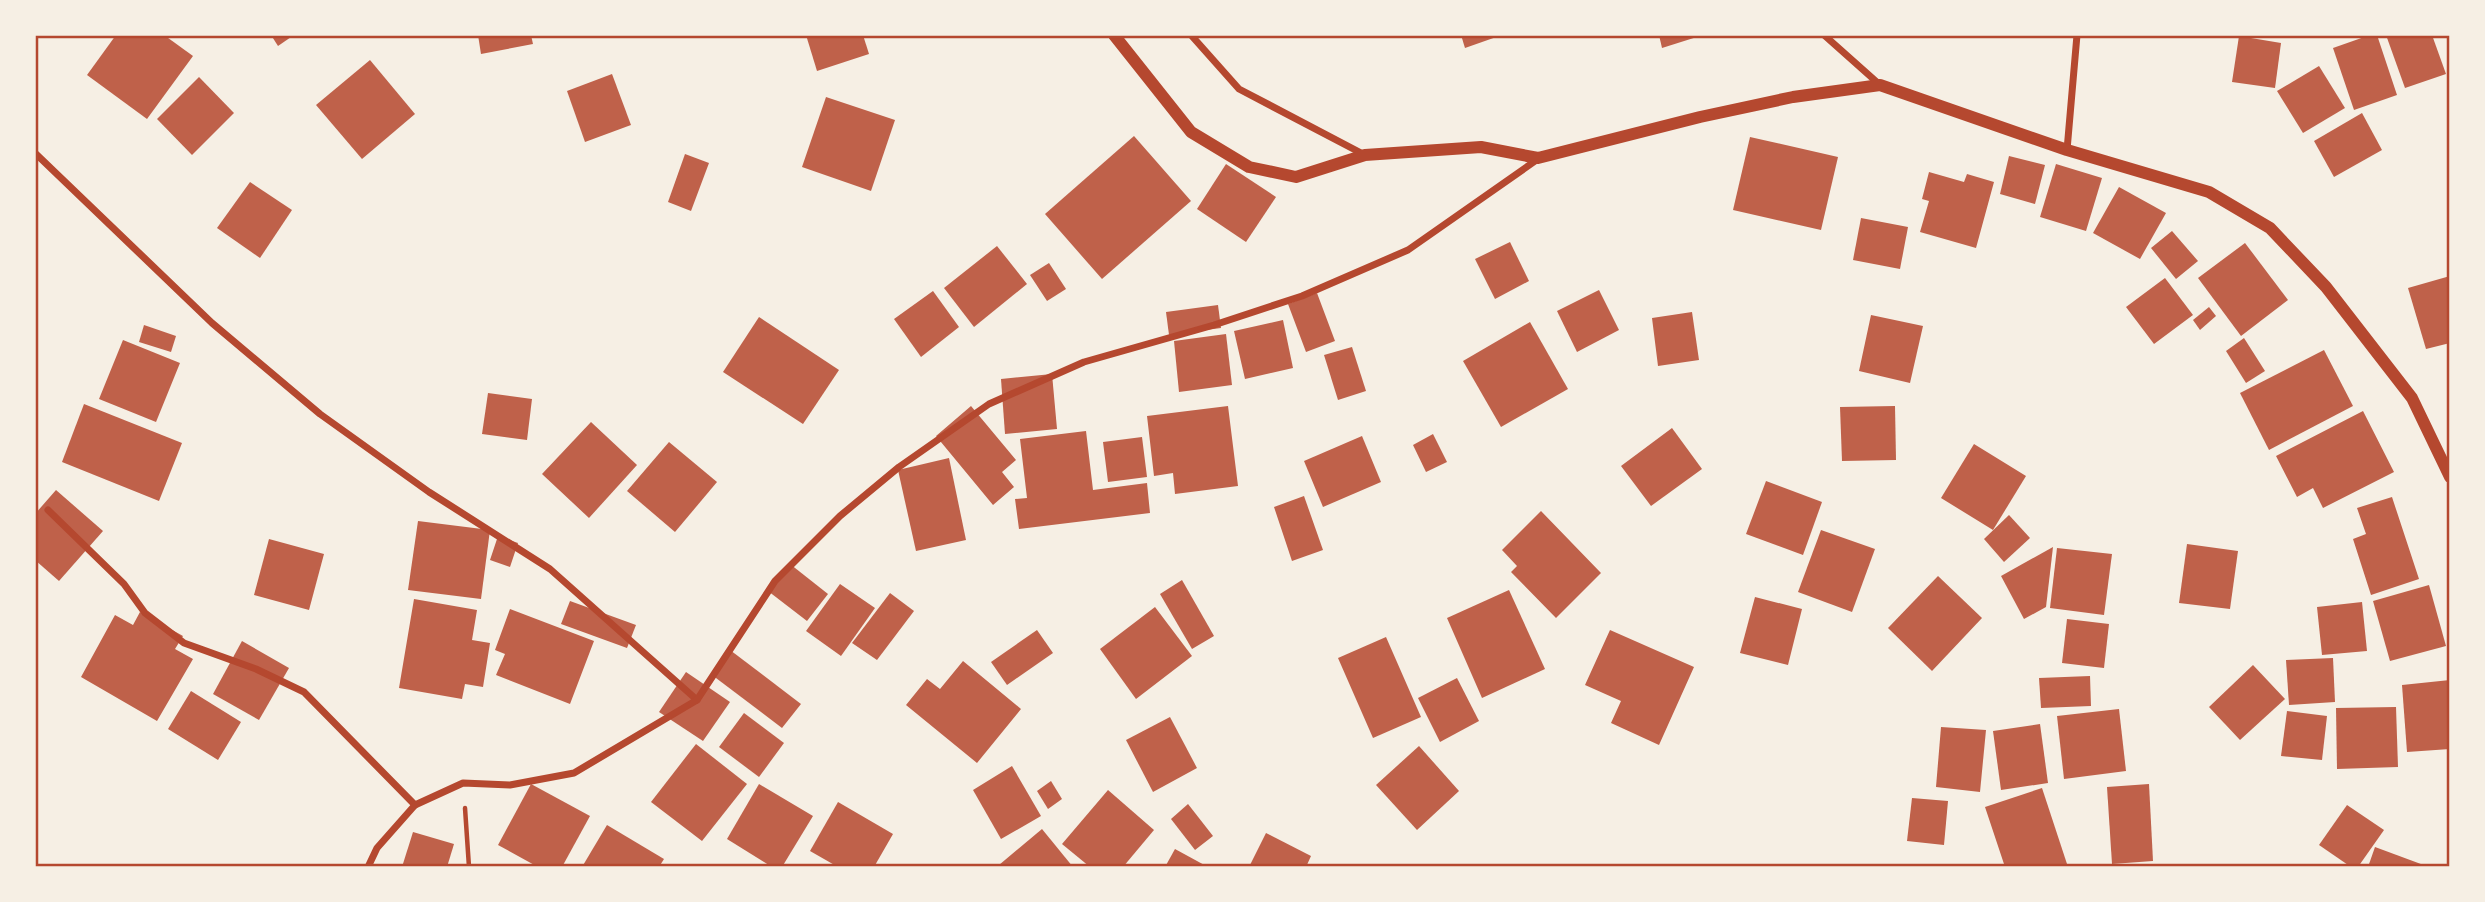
<svg xmlns="http://www.w3.org/2000/svg" width="2485" height="902" viewBox="0 0 2485 902" font-family="'DejaVu Sans',sans-serif">
  <rect width="100%" height="100%" fill="#f6efe4"/>
  <g fill="#bf614a">
    <polygon points="116,35 164,35 193,56 147,119 87,75"/>
    <polygon points="271,35 294,35 278,46"/>
    <polygon points="478,35 531,35 533,44 481,54"/>
    <polygon points="806,35 863,35 869,54 817,71"/>
    <polygon points="1461,35 1502,35 1465,48"/>
    <polygon points="1659,35 1700,35 1700,36 1662,48"/>
    <polygon points="2370,35 2377,35 2397,95 2354,110 2333,48"/>
    <polygon points="2386,35 2432,35 2446,74 2405,88"/>
    <polygon points="2239,36 2281,43 2275,88 2232,82"/>
    <polygon points="370,60 415,114 362,159 316,105"/>
    <polygon points="2319,66 2345,108 2303,133 2277,91"/>
    <polygon points="612,74 631,125 585,142 567,91"/>
    <polygon points="199,77 234,113 192,155 157,119"/>
    <polygon points="826,97 895,120 871,191 802,167"/>
    <polygon points="2362,113 2382,150 2334,177 2314,141"/>
    <polygon points="1134,136 1191,201 1102,279 1045,214"/>
    <polygon points="1750,137 1838,157 1821,230 1733,210"/>
    <polygon points="685,154 709,163 691,211 668,202"/>
    <polygon points="2009,156 2045,165 2035,204 2000,194"/>
    <polygon points="1226,164 1276,197 1246,242 1197,209"/>
    <polygon points="2056,164 2102,178 2086,231 2040,217"/>
    <polygon points="1929,172 1964,182 1967,174 1994,182 1976,248 1920,232 1929,201 1922,199"/>
    <polygon points="250,182 292,210 260,258 217,228"/>
    <polygon points="2119,187 2166,213 2140,259 2093,233"/>
    <polygon points="1861,218 1908,227 1900,269 1853,260"/>
    <polygon points="2172,231 2198,261 2176,279 2151,248"/>
    <polygon points="1510,242 1529,281 1495,299 1475,259"/>
    <polygon points="2245,243 2288,300 2241,336 2198,278"/>
    <polygon points="997,246 1027,284 974,327 944,288"/>
    <polygon points="1049,263 1066,289 1047,301 1030,275"/>
    <polygon points="2450,276 2450,343 2426,349 2408,288"/>
    <polygon points="2165,278 2193,315 2154,344 2126,307"/>
    <polygon points="1599,290 1619,330 1577,352 1557,311"/>
    <polygon points="933,291 959,327 921,357 894,319"/>
    <polygon points="1317,293 1335,341 1306,352 1288,304"/>
    <polygon points="1218,305 1221,328 1169,335 1166,312"/>
    <polygon points="2209,307 2216,316 2200,330 2193,320"/>
    <polygon points="1692,312 1699,360 1658,366 1652,318"/>
    <polygon points="1871,315 1923,326 1910,383 1859,371"/>
    <polygon points="759,317 839,370 803,424 723,372"/>
    <polygon points="1283,320 1293,368 1245,379 1234,331"/>
    <polygon points="1530,322 1568,389 1501,427 1463,361"/>
    <polygon points="144,325 176,336 171,352 139,342"/>
    <polygon points="1226,334 1232,385 1179,392 1174,341"/>
    <polygon points="2244,338 2265,371 2246,383 2226,351"/>
    <polygon points="123,340 180,363 156,422 99,399"/>
    <polygon points="1352,347 1366,391 1338,400 1324,355"/>
    <polygon points="2324,350 2353,406 2269,450 2240,393"/>
    <polygon points="1052,374 1057,429 1005,434 1001,379"/>
    <polygon points="488,393 532,399 527,440 482,434"/>
    <polygon points="84,404 182,443 159,501 62,462"/>
    <polygon points="971,406 1016,460 1002,472 1014,487 993,505 936,436"/>
    <polygon points="1228,406 1238,486 1175,494 1173,473 1154,476 1147,416"/>
    <polygon points="1895,406 1896,460 1842,461 1840,407"/>
    <polygon points="2363,411 2394,472 2323,508 2313,488 2297,497 2276,456"/>
    <polygon points="591,422 637,465 589,518 542,474"/>
    <polygon points="1672,428 1702,469 1651,506 1621,466"/>
    <polygon points="1086,431 1093,490 1147,483 1150,513 1019,529 1015,499 1027,498 1020,439"/>
    <polygon points="1433,434 1447,462 1426,472 1413,445"/>
    <polygon points="1362,436 1381,482 1323,507 1304,461"/>
    <polygon points="1142,437 1147,477 1108,482 1103,442"/>
    <polygon points="669,442 717,482 675,532 627,491"/>
    <polygon points="1974,444 2026,476 1993,530 1941,498"/>
    <polygon points="949,458 966,540 916,551 898,470"/>
    <polygon points="1766,481 1822,502 1803,555 1746,534"/>
    <polygon points="56,490 103,531 59,581 35,560 35,514"/>
    <polygon points="1304,496 1323,550 1292,561 1274,507"/>
    <polygon points="2392,497 2419,579 2371,595 2353,539 2366,534 2357,508"/>
    <polygon points="1541,511 1601,573 1556,618 1511,572 1517,566 1502,550"/>
    <polygon points="2009,515 2030,538 2004,562 1984,539"/>
    <polygon points="418,521 490,530 481,599 408,590"/>
    <polygon points="1821,530 1875,549 1852,612 1798,592"/>
    <polygon points="498,536 518,543 510,567 490,560"/>
    <polygon points="269,539 324,554 309,610 254,595"/>
    <polygon points="2187,544 2238,551 2230,609 2179,603"/>
    <polygon points="2053,547 2046,607 2024,619 2001,576"/>
    <polygon points="2057,548 2112,554 2104,615 2050,608"/>
    <polygon points="790,564 828,594 807,621 768,591"/>
    <polygon points="1938,576 1982,618 1932,671 1888,628"/>
    <polygon points="1182,580 1214,636 1192,649 1160,594"/>
    <polygon points="840,584 875,608 841,656 806,631"/>
    <polygon points="2429,585 2446,646 2390,661 2373,601"/>
    <polygon points="1509,590 1545,669 1482,698 1447,618"/>
    <polygon points="890,593 914,611 877,660 852,643"/>
    <polygon points="1755,597 1802,609 1788,665 1740,653"/>
    <polygon points="414,599 477,610 472,640 490,643 483,687 465,684 462,699 399,688"/>
    <polygon points="570,601 636,625 627,648 561,624"/>
    <polygon points="2362,602 2367,651 2322,655 2317,607"/>
    <polygon points="1155,607 1192,656 1136,699 1100,649"/>
    <polygon points="510,609 594,641 570,704 496,675 505,654 495,650"/>
    <polygon points="140,612 183,636 175,649 193,659 157,721 81,677 115,615 133,625"/>
    <polygon points="2067,619 2109,624 2104,668 2062,663"/>
    <polygon points="1037,630 1053,653 1007,685 991,662"/>
    <polygon points="1610,630 1694,667 1659,745 1611,723 1621,701 1585,685"/>
    <polygon points="1386,637 1421,717 1373,738 1338,658"/>
    <polygon points="242,641 289,668 259,720 213,694"/>
    <polygon points="730,650 801,704 782,728 712,675"/>
    <polygon points="2333,658 2335,702 2289,705 2286,660"/>
    <polygon points="963,661 1021,709 977,763 906,705 927,679 940,689"/>
    <polygon points="2253,665 2285,699 2240,740 2209,707"/>
    <polygon points="686,672 730,702 703,741 659,712"/>
    <polygon points="2090,676 2091,706 2041,708 2039,678"/>
    <polygon points="1457,678 1479,721 1440,742 1418,698"/>
    <polygon points="2450,680 2450,749 2407,752 2402,685"/>
    <polygon points="191,691 241,722 218,760 168,729"/>
    <polygon points="2396,707 2398,767 2337,769 2336,708"/>
    <polygon points="2119,709 2126,771 2064,779 2057,716"/>
    <polygon points="2287,711 2327,716 2322,760 2281,756"/>
    <polygon points="744,713 784,743 759,777 719,747"/>
    <polygon points="1170,717 1197,768 1153,792 1126,740"/>
    <polygon points="2040,724 2048,783 2001,790 1993,731"/>
    <polygon points="1941,727 1986,730 1980,792 1936,787"/>
    <polygon points="696,744 747,784 702,841 651,802"/>
    <polygon points="1419,746 1459,791 1417,830 1376,785"/>
    <polygon points="1012,766 1041,816 1001,839 973,790"/>
    <polygon points="1051,781 1062,799 1048,809 1037,791"/>
    <polygon points="531,784 590,816 562,867 538,867 498,845"/>
    <polygon points="759,784 813,816 782,867 772,867 727,839"/>
    <polygon points="2149,784 2153,861 2112,864 2107,787"/>
    <polygon points="2042,788 2068,867 2005,867 1985,807"/>
    <polygon points="1108,790 1154,830 1123,867 1090,867 1062,844"/>
    <polygon points="1912,798 1948,801 1944,845 1907,841"/>
    <polygon points="838,802 893,834 874,867 838,867 810,851"/>
    <polygon points="1188,804 1213,836 1195,850 1171,819"/>
    <polygon points="2347,805 2384,830 2358,867 2351,867 2319,845"/>
    <polygon points="607,825 664,859 659,867 582,867"/>
    <polygon points="1042,829 1073,867 1001,867 999,865"/>
    <polygon points="413,832 454,844 447,867 402,867"/>
    <polygon points="1266,833 1311,856 1306,867 1249,867"/>
    <polygon points="2375,847 2429,867 2368,867"/>
    <polygon points="1175,849 1208,867 1165,867"/>
  </g>
  <g fill="none" stroke-linecap="round" stroke-linejoin="round">
    <polyline stroke="#b5482f" stroke-width="4.5" points="465,808 469,867"/>
    <g stroke="#b5482f" stroke-width="7">
      <polyline points="1191,35 1239,89 1363,154"/>
      <polyline points="1824,35 1879,84"/>
      <polyline points="2067,150 2077,35"/>
      <polyline points="35,153 212,323 320,414 429,492 550,569 697,700"/>
      <polyline points="48,510 124,584 145,613 184,643 256,669 304,692 415,805"/>
      <polyline points="368,867 377,848 415,805 463,783 510,785 574,773 697,700 775,581 840,516 899,467 989,404 1084,362 1214,325 1302,296 1408,250 1538,159"/>
    </g>
    <polyline stroke="#b5482f" stroke-width="12" points="1114,35 1191,132 1249,167 1296,177 1365,155 1481,147 1538,158 1700,117 1793,97 1880,85 2067,150 2209,192 2270,228 2326,287 2412,398 2450,477"/>
  </g>
  <rect width="2485" height="902" fill="none" stroke="#f6efe4" stroke-width="74"/>
  <rect x="37" y="37" width="2411" height="828" fill="none" stroke="#b5482f" stroke-width="2.5"/>
</svg>
